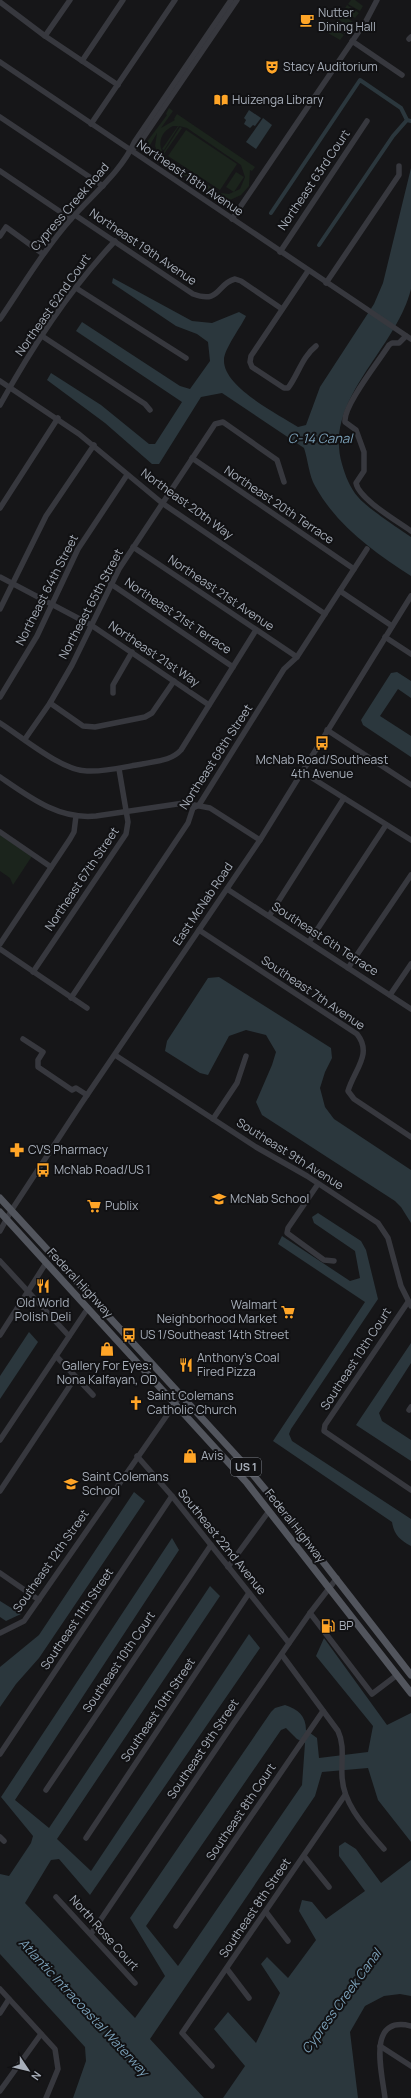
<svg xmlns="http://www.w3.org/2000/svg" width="411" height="2098" viewBox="0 0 411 2098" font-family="Manrope,sans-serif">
  <rect width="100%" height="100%" fill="#161618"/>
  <g fill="#1b241c" fill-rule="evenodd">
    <polygon points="351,0 355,0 363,6 360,11 348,4"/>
    <polygon points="347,5 359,13 355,18 344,10"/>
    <polygon points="341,14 353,22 349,27 338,19"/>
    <polygon points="337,21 348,28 345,34 333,26"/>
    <polygon points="332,27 344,35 340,40 328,33"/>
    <path d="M169,108L173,111L161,128L175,120L174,119L177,114L255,167L252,171L250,170L249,186L241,195L230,200L218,198L161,160L155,146L157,133L150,145L146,143L167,115L166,114ZM173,126H178L162,149L164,150L179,126L187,128L241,165L245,177L240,189L229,194L220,193L166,157L164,154L182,128L180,127L163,153C157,142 162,131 173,126Z"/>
    <polygon points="186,130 237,164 220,190 168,156"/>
    <polygon points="236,172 244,177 234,192 226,187"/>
    <polygon points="0,835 32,856 13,885 10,878 0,871"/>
  </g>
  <g fill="#2b373d" fill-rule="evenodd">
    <polygon points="249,110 261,118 255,126 253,125 250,128 244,124 246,120 244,118"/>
    <polygon points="263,118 272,125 256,149 246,142"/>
    <path d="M411,168V289C396,350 323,399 342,464C345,475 350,488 358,497C366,507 399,529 411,537V576C374,552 337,526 315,486C309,476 308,460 304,448L222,393L201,397L159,464H152L105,423L47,380L51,373L101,405L149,444H155L182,402L76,331L82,322L180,386L190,389L210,361L208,342L197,334L176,326L112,283L113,278L192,321L212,323L239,312L246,316C241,327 224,349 224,360C223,387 278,414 298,427L306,425L320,387L374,304L383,283Z"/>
    <polygon points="397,672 411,681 411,698 398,689 380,716 411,736 411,757 363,725 361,720 391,673"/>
    <polygon points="219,977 331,1048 332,1058 325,1072 320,1088 325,1107 334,1119 411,1170 411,1223 401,1207 395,1201 262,1115 256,1102 272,1065 276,1052 266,1035 246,1030 229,1036 208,1075 200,1073 165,1051 167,1041 208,978"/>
    <path d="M318,1213L361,1241L366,1250L378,1299L291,1429L289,1434L292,1441L411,1519V1546C400,1540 394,1535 392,1522L273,1441L365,1302L278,1244L282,1236L350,1281L360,1278L355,1251L314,1223L312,1217Z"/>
    <polygon points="29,1332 38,1342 0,1399 0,1376"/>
    <polygon points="411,1343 411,1363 379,1413 382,1421 411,1440 411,1461 356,1425"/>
    <polygon points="134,1492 145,1501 39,1658 16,1684 0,1707 0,1667 39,1635"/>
    <path d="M172,1538L179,1550L15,1800L49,1828L210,1586L220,1596L57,1839L91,1871L249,1634L260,1648L90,1895L59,1859L51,1860L25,1903L135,2018L165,1976L130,1918L271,1712L275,1708L285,1705C298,1709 306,1716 306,1730L317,1738L319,1758L368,1752L373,1726L316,1656L324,1638L387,1725L411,1713V1842L378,1800L368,1768L322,1772L315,1796L150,2039L204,2098H73L86,2061L85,2047L0,1954V1874L9,1876L31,1843L33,1836L1,1797ZM286,1728L297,1739L305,1743L302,1785L178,1966L146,1926L281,1730Z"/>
    <polygon points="0,1601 21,1614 6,1621 0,1617"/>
    <polygon points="345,1842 356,1849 381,1883 411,1860 411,1996 400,1994 384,1996 365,2006 350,2032 358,2098 223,2098 245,2066 214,2029 228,2012 256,2043 280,1993 261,1964 267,1957 288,1978 316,1940 299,1911 302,1900 312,1902 326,1919 365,1891 339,1856 339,1846"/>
  </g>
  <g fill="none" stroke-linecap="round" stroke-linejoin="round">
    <g stroke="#2b373d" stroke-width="4">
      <polyline points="271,213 360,80 401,108 407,120 411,121"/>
      <polyline points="319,245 393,136 407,120"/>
    </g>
    <g stroke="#37383e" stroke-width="5.5">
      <polyline points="0,2 45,36 118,85"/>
      <polyline points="45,36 70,0"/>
      <polyline points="409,39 411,37"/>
      <polyline points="352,41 402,75"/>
      <polyline points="82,61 123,0"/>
      <polyline points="0,62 411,339"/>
      <polyline points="0,117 103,186"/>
      <polyline points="91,124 175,0"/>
      <polyline points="131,150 139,144 237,0"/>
      <polyline points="0,171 71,219"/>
      <path d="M75,215L193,294C221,304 216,284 235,279L241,281L282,309"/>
      <polyline points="232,219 366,21 377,0"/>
      <polyline points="0,236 6,227 43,254"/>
      <polyline points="280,252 367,121"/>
      <path d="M308,271L251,356L250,362L252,367L284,388H288C298,375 302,357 316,346"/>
      <polyline points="326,283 399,175 399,166"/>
      <polyline points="76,288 186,358"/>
      <path d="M0,319C23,285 44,250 71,219C93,194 121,172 135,141L231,0"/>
      <polyline points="42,336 145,404 150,410"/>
      <path d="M406,336L399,343H392L389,345C379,361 343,406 345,422L356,430L364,452V471L356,483C359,499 397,521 411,531"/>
      <polyline points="0,381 79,434 162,503 325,614"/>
      <path d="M0,405C32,347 70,289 115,241"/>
      <polyline points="192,458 354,569"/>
      <polyline points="0,508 58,418"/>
      <polyline points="133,547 297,657"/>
      <polyline points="0,577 91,625 209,705"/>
      <polyline points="111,584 233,667"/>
      <polyline points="340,591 392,626"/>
      <polyline points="0,609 46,516 94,445"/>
      <polyline points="385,637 411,654"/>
      <polyline points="113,693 113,685 132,652"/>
      <polyline points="0,697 37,636 78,549 127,475"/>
      <polyline points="50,703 83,726 95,727 145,717 152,713 174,681"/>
      <path d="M0,723C22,737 62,771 87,771C105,772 124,767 142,764C156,761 171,761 181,750L256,630"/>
      <polyline points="327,730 411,785"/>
      <polyline points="25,739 50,703 72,665 119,569 215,424 223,422 277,460 284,482"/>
      <polyline points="301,771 411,840"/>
      <path d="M0,777C29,797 59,820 96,816L184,803L210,808L260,840"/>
      <polyline points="0,832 51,867"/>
      <polyline points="227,889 411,1009"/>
      <polyline points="269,916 344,798"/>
      <path d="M199,930L357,1034C373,1054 354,1070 348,1091L354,1099L411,1137"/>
      <polyline points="309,942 386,825"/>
      <polyline points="0,944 70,839 74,832 76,816"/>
      <polyline points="0,949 87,1008"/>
      <polyline points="348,968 411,875"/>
      <polyline points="33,972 126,834 128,822 119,769"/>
      <polyline points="390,995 411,964"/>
      <polyline points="71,998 188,823 193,808 199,805 284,669 297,657 367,549"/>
      <polyline points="23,1039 43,1052 38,1060 38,1067 72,1090 76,1088 87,1095"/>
      <polyline points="115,1055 256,1147 307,1176 378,1223 388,1238 401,1286 411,1306"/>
      <polyline points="213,1119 237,1083 246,1056"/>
      <polyline points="318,1184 288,1228 287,1233 324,1260 334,1261"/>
      <polyline points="0,1231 11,1211 81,1104 260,840 411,596"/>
      <polyline points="0,1261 69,1336"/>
      <polyline points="408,1302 325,1425 324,1431 411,1490"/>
      <polyline points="0,1335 46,1263"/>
      <polyline points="56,1356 93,1395"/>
      <polyline points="409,1410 411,1407"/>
      <polyline points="0,1440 88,1308"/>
      <polyline points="137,1456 172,1496 289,1643"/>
      <polyline points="0,1491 75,1378"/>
      <polyline points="228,1567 269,1511"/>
      <polyline points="0,1573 39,1600"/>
      <polyline points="310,1613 372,1694 397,1675"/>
      <polyline points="0,1633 24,1621 181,1395"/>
      <path d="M282,1655L338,1731C345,1746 341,1760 342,1776C343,1805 366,1828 384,1849"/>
      <polyline points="0,1754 172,1496"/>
      <polyline points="46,1790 211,1545"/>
      <polyline points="0,1837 4,1841"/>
      <polyline points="86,1838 249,1593"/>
      <polyline points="304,1856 329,1887"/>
      <polyline points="56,1897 135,1983"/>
      <polyline points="266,1912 288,1941"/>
      <polyline points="176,1926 323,1711"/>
      <polyline points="91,1934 233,1724 310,1613 337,1578"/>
      <polyline points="227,1969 249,1998"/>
      <polyline points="0,1989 55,2049 58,2069 46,2098"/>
      <polyline points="0,2013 9,1999"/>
      <polyline points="380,2046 411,2066"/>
      <polyline points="212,2066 182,2033 345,1795"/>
      <polyline points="0,2091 41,2034"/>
      <path d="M385,2098C382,2072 366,2015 411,2026"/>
    </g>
    <g stroke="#52555d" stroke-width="7">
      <polyline points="0,1198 244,1464 285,1513 411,1675"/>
      <polyline points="0,1212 247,1483 411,1693"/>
    </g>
  </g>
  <defs>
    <symbol id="cafe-bare" viewBox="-9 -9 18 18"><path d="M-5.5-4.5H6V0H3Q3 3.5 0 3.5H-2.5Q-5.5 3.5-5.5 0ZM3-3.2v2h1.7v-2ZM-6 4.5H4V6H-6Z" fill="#ffa527" stroke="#111113" stroke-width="2.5" paint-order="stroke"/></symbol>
    <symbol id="theatre-bare" viewBox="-9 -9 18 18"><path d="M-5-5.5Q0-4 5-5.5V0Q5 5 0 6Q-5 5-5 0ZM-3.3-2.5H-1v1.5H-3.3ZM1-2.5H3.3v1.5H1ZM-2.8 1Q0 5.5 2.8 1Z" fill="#ffa527" stroke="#111113" stroke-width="2.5" paint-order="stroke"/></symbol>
    <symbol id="library-bare" viewBox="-9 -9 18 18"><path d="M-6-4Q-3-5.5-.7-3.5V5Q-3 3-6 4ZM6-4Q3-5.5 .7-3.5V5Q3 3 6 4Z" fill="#ffa527" stroke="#111113" stroke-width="2.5" paint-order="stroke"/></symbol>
    <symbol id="bus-bare" viewBox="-9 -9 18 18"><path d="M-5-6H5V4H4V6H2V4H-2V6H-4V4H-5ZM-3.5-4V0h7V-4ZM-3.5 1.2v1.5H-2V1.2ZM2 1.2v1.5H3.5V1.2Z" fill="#ffa527" stroke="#111113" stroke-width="2.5" paint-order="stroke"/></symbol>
    <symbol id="pharmacy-bare" viewBox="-9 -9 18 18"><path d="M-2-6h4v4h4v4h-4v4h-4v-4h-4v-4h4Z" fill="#ffa527" stroke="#111113" stroke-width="2.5" paint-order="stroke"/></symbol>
    <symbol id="school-bare" viewBox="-9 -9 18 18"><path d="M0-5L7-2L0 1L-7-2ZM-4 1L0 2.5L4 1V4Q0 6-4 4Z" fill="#ffa527" stroke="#111113" stroke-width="2.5" paint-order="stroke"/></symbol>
    <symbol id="supermarket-bare" viewBox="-9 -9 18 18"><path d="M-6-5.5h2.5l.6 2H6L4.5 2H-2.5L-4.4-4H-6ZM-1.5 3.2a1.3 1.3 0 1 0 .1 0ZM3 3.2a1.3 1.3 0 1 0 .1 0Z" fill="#ffa527" stroke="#111113" stroke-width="2.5" paint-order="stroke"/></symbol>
    <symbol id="restaurant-bare" viewBox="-9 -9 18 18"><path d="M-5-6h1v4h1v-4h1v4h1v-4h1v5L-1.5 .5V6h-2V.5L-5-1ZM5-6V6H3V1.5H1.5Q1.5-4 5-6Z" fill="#ffa527" stroke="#111113" stroke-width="2.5" paint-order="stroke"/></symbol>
    <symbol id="shop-bare" viewBox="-9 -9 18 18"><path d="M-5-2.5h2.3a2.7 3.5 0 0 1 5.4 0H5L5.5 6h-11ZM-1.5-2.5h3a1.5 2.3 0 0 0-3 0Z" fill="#ffa527" stroke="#111113" stroke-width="2.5" paint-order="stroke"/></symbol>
    <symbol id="church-bare" viewBox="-9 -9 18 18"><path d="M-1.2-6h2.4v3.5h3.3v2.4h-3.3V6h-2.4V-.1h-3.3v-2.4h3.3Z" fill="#ffa527" stroke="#111113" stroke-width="2.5" paint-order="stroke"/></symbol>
    <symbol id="fuel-bare" viewBox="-9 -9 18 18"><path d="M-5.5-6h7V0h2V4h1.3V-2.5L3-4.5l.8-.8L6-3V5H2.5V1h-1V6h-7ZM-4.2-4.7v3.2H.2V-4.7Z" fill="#ffa527" stroke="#111113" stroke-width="2.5" paint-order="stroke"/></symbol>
  </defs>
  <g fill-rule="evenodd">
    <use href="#cafe-bare" x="297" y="10" width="20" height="20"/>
    <use href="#theatre-bare" x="262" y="57" width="20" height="20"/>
    <use href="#library-bare" x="211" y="90" width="20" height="20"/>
    <use href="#bus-bare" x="312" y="733" width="20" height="20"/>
    <use href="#pharmacy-bare" x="7" y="1140" width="20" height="20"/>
    <use href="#bus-bare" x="33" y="1160" width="20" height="20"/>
    <use href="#school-bare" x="209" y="1189" width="20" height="20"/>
    <use href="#supermarket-bare" x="84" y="1196" width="20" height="20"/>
    <use href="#restaurant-bare" x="33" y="1276" width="20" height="20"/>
    <use href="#supermarket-bare" x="278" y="1302" width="20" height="20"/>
    <use href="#bus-bare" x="119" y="1325" width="20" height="20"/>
    <use href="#shop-bare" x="97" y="1339" width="20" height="20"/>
    <use href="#restaurant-bare" x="176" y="1355" width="20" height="20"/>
    <use href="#church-bare" x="126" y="1393" width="20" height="20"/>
    <use href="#shop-bare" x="180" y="1446" width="20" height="20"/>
    <use href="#school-bare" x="61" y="1474" width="20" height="20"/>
    <use href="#fuel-bare" x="318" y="1616" width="20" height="20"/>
  </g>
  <g text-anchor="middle" stroke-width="4" stroke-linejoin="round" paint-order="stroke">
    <rect fill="#111113" stroke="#7a7f87" stroke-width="1" x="231" y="1458" width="30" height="18" rx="3"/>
    <g font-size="11" font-weight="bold" fill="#a7aeb9">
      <text x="246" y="1471">US 1</text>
    </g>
    <g font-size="12" fill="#a7aeb9" stroke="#111113" text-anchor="start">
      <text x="318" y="17">Nutter<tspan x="318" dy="14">Dining Hall</tspan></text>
      <text x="283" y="71">Stacy Auditorium</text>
      <text x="232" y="104">Huizenga Library</text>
      <text x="322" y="764" text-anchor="middle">McNab Road/Southeast<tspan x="322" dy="14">4th Avenue</tspan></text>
      <text x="28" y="1154">CVS Pharmacy</text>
      <text x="54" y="1174">McNab Road/US 1</text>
      <text x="230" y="1203">McNab School</text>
      <text x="105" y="1210">Publix</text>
      <text x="43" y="1307" text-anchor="middle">Old World<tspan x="43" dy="14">Polish Deli</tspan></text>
      <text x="277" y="1309" text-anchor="end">Walmart<tspan x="277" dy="14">Neighborhood Market</tspan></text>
      <text x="140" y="1339">US 1/Southeast 14th Street</text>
      <text x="197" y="1362">Anthony's Coal<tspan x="197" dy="14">Fired Pizza</tspan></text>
      <text x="107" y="1370" text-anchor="middle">Gallery For Eyes:<tspan x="107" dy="14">Nona Kalfayan, OD</tspan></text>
      <text x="147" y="1400">Saint Colemans<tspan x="147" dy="14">Catholic Church</tspan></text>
      <text x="201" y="1460">Avis</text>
      <text x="82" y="1481">Saint Colemans<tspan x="82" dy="14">School</tspan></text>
      <text x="339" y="1630">BP</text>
    </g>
    <g font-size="12" fill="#a7aeb9" stroke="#111113">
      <text transform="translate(190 178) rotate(34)" y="4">Northeast 18th Avenue</text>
      <text transform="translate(314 180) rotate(-56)" y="4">Northeast 63rd Court</text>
      <text transform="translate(70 207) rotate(-49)" y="4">Cypress Creek Road</text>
      <text transform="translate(143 247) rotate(34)" y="4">Northeast 19th Avenue</text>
      <text transform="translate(53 305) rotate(-55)" y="4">Northeast 62nd Court</text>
      <text transform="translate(187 504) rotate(36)" y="4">Northeast 20th Way</text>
      <text transform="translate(279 505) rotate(34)" y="4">Northeast 20th Terrace</text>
      <text transform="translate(47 590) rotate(-63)" y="4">Northeast 64th Street</text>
      <text transform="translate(221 593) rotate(34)" y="4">Northeast 21st Avenue</text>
      <text transform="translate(91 604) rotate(-62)" y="4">Northeast 65th Street</text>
      <text transform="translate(178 616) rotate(34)" y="4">Northeast 21st Terrace</text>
      <text transform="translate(154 654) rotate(34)" y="4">Northeast 21st Way</text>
      <text transform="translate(216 757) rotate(-57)" y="4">Northeast 68th Street</text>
      <text transform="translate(82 879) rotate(-56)" y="4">Northeast 67th Street</text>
      <text transform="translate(203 904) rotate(-56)" y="4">East McNab Road</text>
      <text transform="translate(325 939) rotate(33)" y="4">Southeast 6th Terrace</text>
      <text transform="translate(313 993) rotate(34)" y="4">Southeast 7th Avenue</text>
      <text transform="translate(290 1154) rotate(32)" y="4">Southeast 9th Avenue</text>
      <text transform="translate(80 1283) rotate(47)" y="4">Federal Highway</text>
      <text transform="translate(356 1359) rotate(-57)" y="4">Southeast 10th Court</text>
      <text transform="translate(295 1526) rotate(52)" y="4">Federal Highway</text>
      <text transform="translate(222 1542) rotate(51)" y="4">Southeast 22nd Avenue</text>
      <text transform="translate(51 1561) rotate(-55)" y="4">Southeast 12th Street</text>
      <text transform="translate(77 1619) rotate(-56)" y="4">Southeast 11th Street</text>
      <text transform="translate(119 1662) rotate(-56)" y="4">Southeast 10th Court</text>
      <text transform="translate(158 1710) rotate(-56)" y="4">Southeast 10th Street</text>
      <text transform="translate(203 1749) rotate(-56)" y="4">Southeast 9th Street</text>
      <text transform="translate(241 1812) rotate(-56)" y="4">Southeast 8th Court</text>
      <text transform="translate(255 1908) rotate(-56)" y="4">Southeast 8th Street</text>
      <text transform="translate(104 1933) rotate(48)" y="4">North Rose Court</text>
    </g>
    <g font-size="13" font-style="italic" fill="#7ba0b8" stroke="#111113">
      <text x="320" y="443">C-14 Canal</text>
      <text transform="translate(341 2001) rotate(-54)" y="5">Cypress Creek Canal</text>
      <text transform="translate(84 2007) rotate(47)" y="5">Atlantic Intracoastal Waterway</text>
    </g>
  </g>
  <g transform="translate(28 2070) rotate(125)" stroke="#111113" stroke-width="3" paint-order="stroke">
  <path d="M0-3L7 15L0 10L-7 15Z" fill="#a7aeb9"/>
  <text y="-6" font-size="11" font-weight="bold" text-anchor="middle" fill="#a7aeb9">N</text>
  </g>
</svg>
